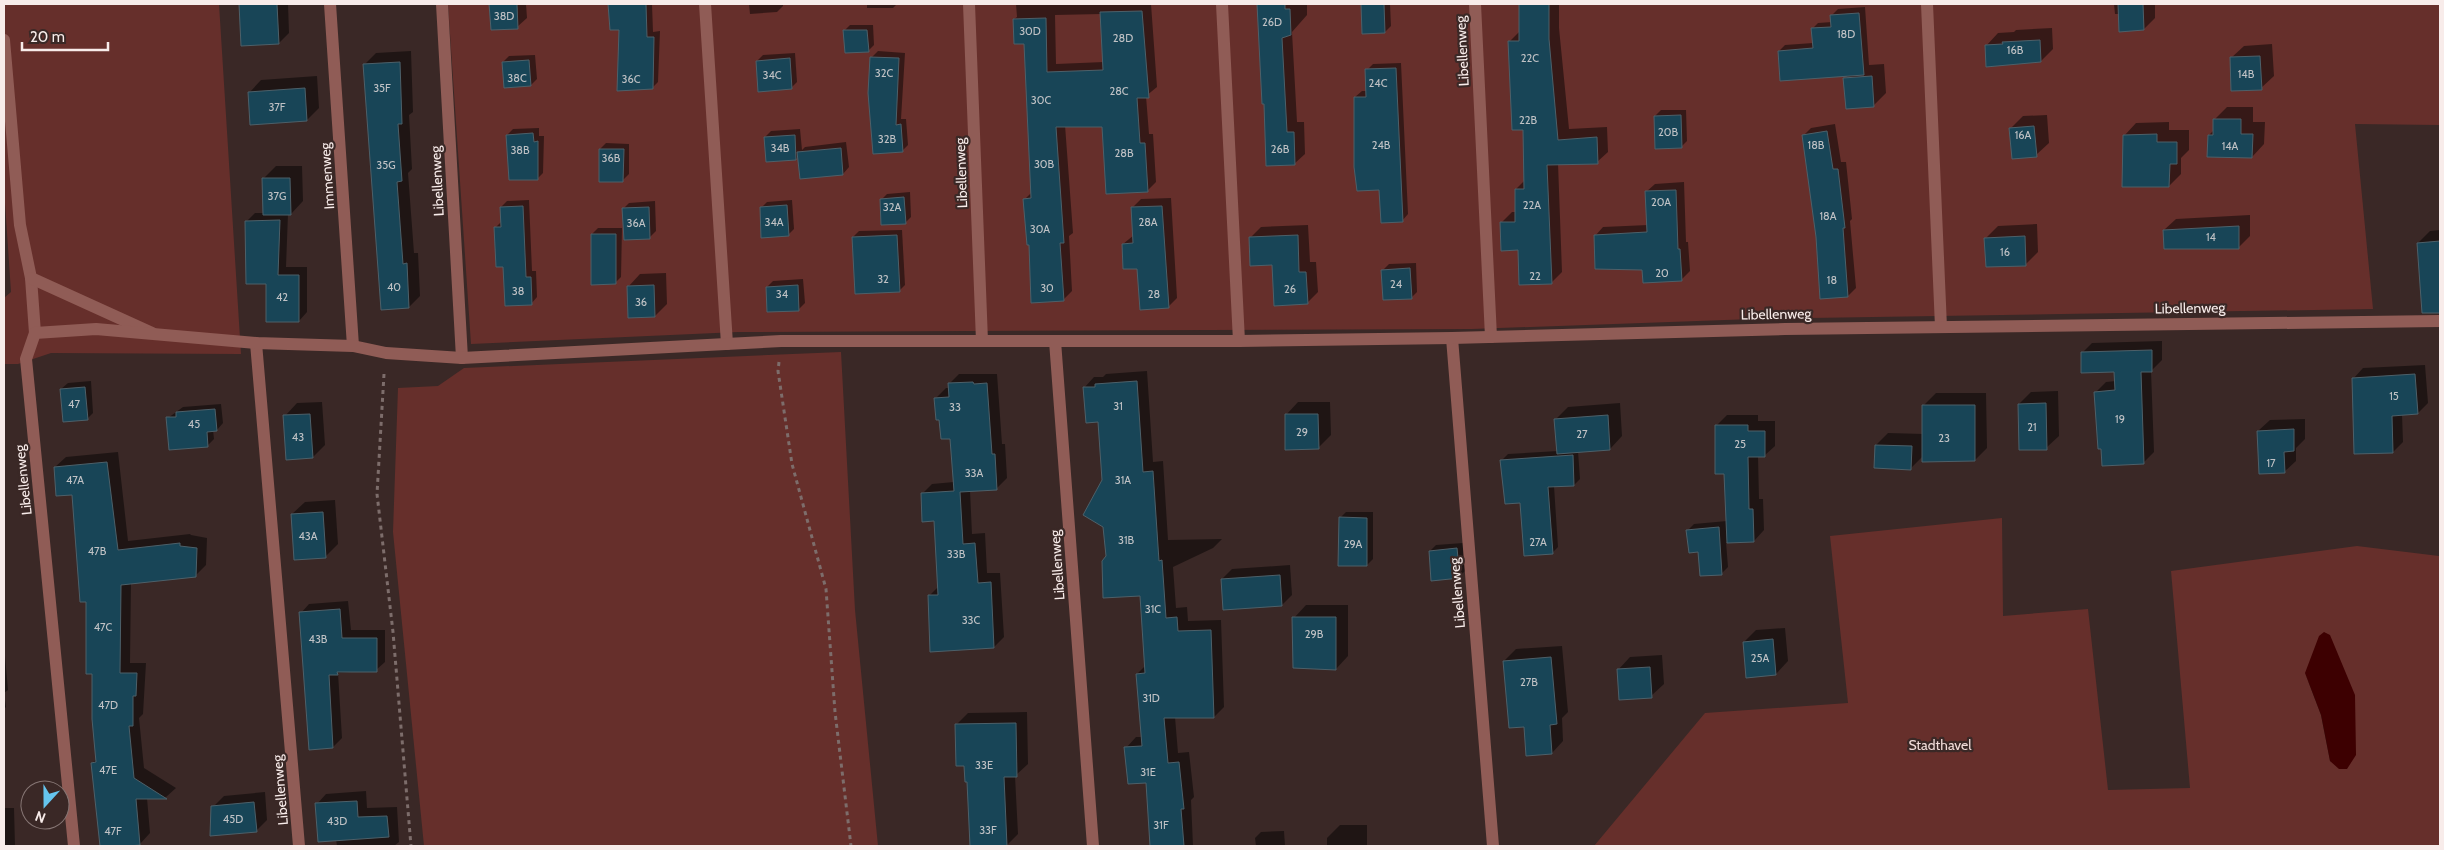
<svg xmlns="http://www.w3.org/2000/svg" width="2444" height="850" font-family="Cabin,sans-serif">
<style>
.green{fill:#662f2b;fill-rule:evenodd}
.water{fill:#3d0001}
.shadow{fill:#0007;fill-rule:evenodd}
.building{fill:#184557;stroke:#4d6069}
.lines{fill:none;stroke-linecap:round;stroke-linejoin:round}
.path{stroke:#7d6d6b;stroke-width:3;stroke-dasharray:4 4;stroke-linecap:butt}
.service{stroke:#905c56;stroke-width:12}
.minor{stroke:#905c56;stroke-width:12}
.labels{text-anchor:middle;stroke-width:4.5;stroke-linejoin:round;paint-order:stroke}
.number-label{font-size:11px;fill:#c0c2c5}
.street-label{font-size:14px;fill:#f8ecea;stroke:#3a2826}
.park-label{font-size:14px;fill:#f1dbd8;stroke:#3a2826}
</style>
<rect width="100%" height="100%" fill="#3a2826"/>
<!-- green -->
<g class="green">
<polygon points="4,4 219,4 241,354 51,353 18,364 4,364 4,298 11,292 4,188"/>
<polygon points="448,4 2440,4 2440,125 2355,124 2373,309 1753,319 1472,329 738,332 471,344"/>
<polygon points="841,352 855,610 878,846 424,846 393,532 398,388 438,386 464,368"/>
<path d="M2002,518L2003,616L2088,609L2108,790L2190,788L2171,571L2357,546L2439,556L2440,846H1594L1705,713L1848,703L1830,536ZM2305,673L2347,769L2330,761L2321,715Z"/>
</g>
<!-- water -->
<polygon class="water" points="2324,632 2330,635 2355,695 2356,755 2347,769 2339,769 2330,761 2321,715 2305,673 2319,636"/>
<!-- shadow -->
<g class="shadow">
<polygon points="240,4 288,4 289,33 279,43 242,45"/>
<polygon points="490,4 526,4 527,18 517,27 492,28"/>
<polygon points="609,4 652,4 653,32 660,31 658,82 652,88 619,89 620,28 611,29"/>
<polygon points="749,4 783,4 783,6 777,12 750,14"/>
<polygon points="867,4 897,4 893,8 867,8"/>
<path d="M1016,4H1151L1157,87L1146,96L1149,134H1153L1156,182L1147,191L1103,125H1065L1073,233L1069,236L1072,291L1063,300L1030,244L1025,199L1032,192L1025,43L1014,19L1017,17ZM1102,14L1104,62L1056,64L1055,15Z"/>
<polygon points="1258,4 1307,4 1307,15 1292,32 1297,122 1304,122 1305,154 1294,164 1266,102 1263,102"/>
<polygon points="1363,4 1390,4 1391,26 1385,32 1363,33"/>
<polygon points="1520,4 1559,4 1559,28 1569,129 1607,127 1608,152 1597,162 1558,163 1562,272 1551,283 1519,249 1501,223 1512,212 1516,212 1516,189 1525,180 1524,129 1509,42 1520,31"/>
<polygon points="2114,4 2155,4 2155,18 2144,29 2120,14 2115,14"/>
<polygon points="1865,7 1869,65 1884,64 1886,93 1873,106 1845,78 1848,75 1779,51 1785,45 1813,43 1812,29 1818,23 1832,22 1832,15 1838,9"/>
<polygon points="850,25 873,25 874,45 868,51 844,31"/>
<polygon points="2052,28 2053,49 2041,61 1986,46 1998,33 2014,32 2016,30"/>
<polygon points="2272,44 2274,76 2261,88 2231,58 2244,46"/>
<polygon points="411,51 413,112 409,115 412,169 408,173 414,253 418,253 420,296 409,307 365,64 376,53"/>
<polygon points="878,51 905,53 901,119 906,119 908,145 902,151 872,57"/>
<polygon points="795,53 797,82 791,88 757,61 763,55"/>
<polygon points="535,55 537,79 531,85 503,62 509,56"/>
<polygon points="1401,63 1408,214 1402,221 1381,189 1355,97 1362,91 1367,91 1367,70 1373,64"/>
<polygon points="317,76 319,108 307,120 249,93 261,80"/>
<polygon points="2227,107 2253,107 2253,122 2265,122 2264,144 2252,157 2209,135 2214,130 2214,120"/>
<polygon points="1661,110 1686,110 1687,141 1681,147 1655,116"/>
<polygon points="2047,115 2049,143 2036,155 2011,128 2023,116"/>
<polygon points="2169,122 2169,130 2189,130 2189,150 2181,158 2181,174 2169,186 2124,136 2136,123"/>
<polygon points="1835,124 1841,162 1846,162 1852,219 1850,221 1856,288 1848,296 1817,237 1803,136 1811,128"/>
<polygon points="539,128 539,136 544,136 543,173 537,179 507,135 513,129"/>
<polygon points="800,129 802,150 805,147 846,142 849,167 843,174 799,156 796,159 765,137 771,131"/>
<polygon points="606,143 629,144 629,174 623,180 600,149"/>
<polygon points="276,166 302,166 303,201 291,214 288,214 286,267 307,267 307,312 299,321 267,283 247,221 255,213 264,213 263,179"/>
<polygon points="1684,182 1686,242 1688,242 1690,271 1681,280 1644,269 1595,236 1603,227 1648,225 1646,192 1655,184"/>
<polygon points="910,192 911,217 905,223 881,200 887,194"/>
<polygon points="1171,198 1177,298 1168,307 1123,244 1134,235 1132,208 1141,199"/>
<polygon points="529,200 532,271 536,271 537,297 531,304 504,265 495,228 501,222 501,207 507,201"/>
<polygon points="792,200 794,229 788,235 761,208 767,202"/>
<polygon points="655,201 656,231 650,237 623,209 629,203"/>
<polygon points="2250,215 2250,236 2238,248 2164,230 2176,219"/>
<polygon points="2037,224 2038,252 2026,264 1986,238 1998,226"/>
<polygon points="1308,225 1310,262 1316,262 1318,292 1307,303 1250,238 1261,227"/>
<polygon points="598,228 622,228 621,277 615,283 592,234"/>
<polygon points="902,230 905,285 899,291 853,237 859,231"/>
<polygon points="2440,230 2440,265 2420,267 2418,243 2430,231"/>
<polygon points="1416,263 1417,292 1411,298 1383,270 1389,264"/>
<polygon points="666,273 667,304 655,316 628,287 640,274"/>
<polygon points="803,279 805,303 799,309 767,287 773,281"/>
<polygon points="2162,341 2162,360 2151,371 2154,452 2143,463 2096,392 2106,382 2116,381 2115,371 2082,353 2092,343"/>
<polygon points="2425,365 2428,403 2418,413 2402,414 2403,442 2393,452 2353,379 2363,368"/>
<polygon points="1147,371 1153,462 1163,461 1168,540 1222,539 1213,548 1173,567 1176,608 1187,607 1188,621 1221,620 1224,707 1214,717 1175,717 1178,753 1189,752 1194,797 1191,800 1193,846 1153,846 1147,781 1126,748 1136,737 1143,737 1137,674 1146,665 1141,595 1107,557 1099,421 1084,388 1094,377 1103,377 1106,374"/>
<polygon points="959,374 997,374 1002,444 1005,444 1007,478 997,488 970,490 972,534 985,533 987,573 1000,573 1004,637 994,647 929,596 939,586 935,520 922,494 932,484 954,482 951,437 936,398 946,388 949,388 949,384"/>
<polygon points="91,381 93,413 87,419 61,389 68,383"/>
<polygon points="2058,391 2059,436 2046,448 2019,404 2031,392"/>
<polygon points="1936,393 1986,393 1987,448 1975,460 1924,455 1911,468 1876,445 1888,433 1924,434 1924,405"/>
<polygon points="322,402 325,445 313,457 285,416 297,403"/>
<polygon points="1298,402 1330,402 1331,435 1318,448 1286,415"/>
<polygon points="1620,403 1622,436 1610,449 1578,451 1580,479 1574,485 1554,486 1558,547 1552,553 1521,501 1502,460 1508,454 1558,451 1556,419 1568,407"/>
<polygon points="221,404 223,423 217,430 213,430 214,439 208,445 168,418 183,407"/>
<polygon points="1727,415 1758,415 1758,421 1775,421 1775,446 1764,456 1758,456 1759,499 1763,499 1764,530 1754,541 1726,542 1728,567 1722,573 1699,551 1688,530 1694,524 1727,521 1726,473 1716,426"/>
<polygon points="2305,419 2305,439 2296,448 2296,461 2284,472 2258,431 2270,420"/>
<polygon points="118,452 128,541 190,534 191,535 207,538 206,565 196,575 131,582 130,663 146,663 143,714 139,718 144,768 176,788 166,797 147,798 150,833 140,844 101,846 92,763 97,759 94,673 87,601 74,493 55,467 66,457"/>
<polygon points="335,500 338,544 325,557 292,514 305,502"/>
<polygon points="1346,512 1373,512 1373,559 1367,565 1340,518"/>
<polygon points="1463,543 1465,571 1459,577 1430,551 1436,545"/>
<polygon points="1290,565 1292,595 1282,605 1222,579 1232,569"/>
<polygon points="348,601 351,630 385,630 385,662 376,670 338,673 342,738 333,747 301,613 309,604"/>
<polygon points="1306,605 1348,605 1348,656 1336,669 1294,618"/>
<polygon points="1785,628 1788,661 1776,674 1744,642 1756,630"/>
<polygon points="4,645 8,690 4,693 6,707 4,709"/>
<polygon points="1562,646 1568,712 1562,718 1563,741 1552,753 1525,726 1504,661 1516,649"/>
<polygon points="1662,655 1664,684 1651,696 1618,670 1630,657"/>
<polygon points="1027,712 1028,764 1015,776 1018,834 1007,845 972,846 968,781 957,724 968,713"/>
<polygon points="366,791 367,808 397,807 399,842 394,846 337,846 336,839 317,804 326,794"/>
<polygon points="265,792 267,820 256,831 213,807 224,796"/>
<polygon points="4,798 4,808 14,808 15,846 4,846"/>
<polygon points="1340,825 1367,825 1367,846 1327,846 1327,838"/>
<polygon points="1284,831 1285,846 1256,846 1255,838 1261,832"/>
</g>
<!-- building -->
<g class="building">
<polygon points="239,4 277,4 279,44 241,46"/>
<polygon points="489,4 517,4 518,29 491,30"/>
<polygon points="608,4 646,4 647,37 654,37 653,89 617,91 619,30 610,30"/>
<polygon points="1257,4 1285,4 1285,9 1290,9 1291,35 1282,38 1287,132 1294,132 1295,165 1266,166 1264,104 1262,104"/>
<polygon points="1361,4 1384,4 1385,33 1362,34"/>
<polygon points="1519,4 1549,4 1549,39 1558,140 1597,137 1598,164 1547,165 1552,284 1519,285 1518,250 1501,251 1500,222 1515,222 1515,189 1524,189 1523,130 1512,130 1508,41 1519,41"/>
<polygon points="2118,4 2143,4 2144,30 2119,32"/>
<polygon points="1142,11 1149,98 1137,98 1140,143 1145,143 1148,192 1106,194 1102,127 1056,127 1064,243 1060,243 1064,301 1031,303 1029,245 1027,245 1023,199 1031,198 1024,44 1014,44 1013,19 1046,18 1047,72 1103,70 1100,12"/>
<polygon points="1859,13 1864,75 1780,81 1778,51 1813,48 1811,28 1831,27 1830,15"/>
<polygon points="843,30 867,30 869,52 845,53"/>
<polygon points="2040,40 2041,62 1986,67 1985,45 2003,44 2002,42"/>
<polygon points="2260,56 2262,90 2231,91 2230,57"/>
<polygon points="870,57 899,58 896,125 901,124 903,152 873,154 868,93"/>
<polygon points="790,58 792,89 758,92 756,61"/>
<polygon points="529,60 531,86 504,88 502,62"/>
<polygon points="400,62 402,124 398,124 402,181 397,182 403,264 407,263 409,308 381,310 363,64"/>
<polygon points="1396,68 1403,222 1381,223 1379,190 1357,191 1354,167 1354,97 1366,97 1365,69"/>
<polygon points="1872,76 1874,107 1846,109 1843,78"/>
<polygon points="305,88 307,121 250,125 248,92"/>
<polygon points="1681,115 1682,148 1655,149 1654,116"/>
<polygon points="2213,119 2241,119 2241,134 2253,134 2252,158 2207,157 2208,135 2213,135"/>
<polygon points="2034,126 2037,157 2012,159 2009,128"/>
<polygon points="1827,131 1833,169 1838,169 1845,228 1843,228 1848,297 1820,299 1816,237 1802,135"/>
<polygon points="533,133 534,142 538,141 538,180 509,180 506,135"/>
<polygon points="2157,134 2157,142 2177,142 2177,164 2170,164 2169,187 2122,187 2123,135"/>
<polygon points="795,135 796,160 766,162 764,137"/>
<polygon points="841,148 843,175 800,179 797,152"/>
<polygon points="599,149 624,149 623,182 599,182"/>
<polygon points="262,178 290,178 291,215 263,215"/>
<polygon points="1676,190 1678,249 1680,249 1682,281 1643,283 1642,270 1595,269 1594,235 1647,232 1645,191"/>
<polygon points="904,197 906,224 881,225 880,199"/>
<polygon points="787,205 789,236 761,238 760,207"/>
<polygon points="523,206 526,277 531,277 532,305 505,306 503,267 496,267 494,227 501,227 500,207"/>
<polygon points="1162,206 1169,308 1140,310 1137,269 1123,269 1122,244 1133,243 1131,207"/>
<polygon points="649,207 650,239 624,240 622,208"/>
<polygon points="280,220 278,275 299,275 299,322 266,322 266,284 246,284 245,221"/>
<polygon points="2239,226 2239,249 2164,249 2163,230"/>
<polygon points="591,234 616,234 616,284 591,285"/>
<polygon points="897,235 900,292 855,294 852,237"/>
<polygon points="1298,235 1299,272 1306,272 1308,304 1274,306 1272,265 1250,266 1249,237"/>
<polygon points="2025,236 2026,266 1986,267 1984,238"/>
<polygon points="2440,241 2440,313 2422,313 2417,243"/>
<polygon points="1410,268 1412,299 1383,300 1381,270"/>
<polygon points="654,285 655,317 628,318 627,286"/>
<polygon points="798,285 799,311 767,312 766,287"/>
<polygon points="2152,350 2152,372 2141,372 2144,464 2102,466 2101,449 2098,449 2094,392 2115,390 2114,372 2081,373 2081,352"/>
<polygon points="2415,374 2418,414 2392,416 2393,453 2354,454 2352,378"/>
<polygon points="1137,381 1143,472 1153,471 1159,561 1162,560 1166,618 1177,617 1178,631 1211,630 1214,718 1164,718 1168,763 1179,762 1184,809 1181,809 1184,846 1150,846 1146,783 1128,784 1124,747 1142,746 1136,674 1145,673 1140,596 1103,598 1102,561 1106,556 1103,527 1083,515 1102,480 1098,422 1086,423 1083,387 1095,387 1095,384"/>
<polygon points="973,382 974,384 987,383 992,454 995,454 997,490 960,492 963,544 975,543 978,583 991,582 994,648 930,652 928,595 938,595 934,521 922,522 921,493 954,491 950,439 941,439 939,420 936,420 934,398 949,397 948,383"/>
<polygon points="85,387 88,420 63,422 60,389"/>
<polygon points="2046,403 2047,450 2019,450 2018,404"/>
<polygon points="1922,405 1975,405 1975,461 1922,462"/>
<polygon points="215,409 217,431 207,432 208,447 169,450 166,417 176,417 176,412"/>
<polygon points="310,414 313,458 286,460 283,415"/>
<polygon points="1285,414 1318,414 1319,449 1285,450"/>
<polygon points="1608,415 1610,450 1557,454 1554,419"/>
<polygon points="1715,425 1748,425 1748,431 1765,431 1765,457 1748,457 1749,509 1753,509 1754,542 1727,543 1724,474 1715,474"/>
<polygon points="2294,429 2294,451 2284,452 2285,473 2259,474 2257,431"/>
<polygon points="1875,445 1912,446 1911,470 1874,468"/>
<polygon points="1573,455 1574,486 1548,487 1553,554 1524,556 1520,503 1505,504 1500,460"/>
<polygon points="107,462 118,550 180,543 180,546 197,548 196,577 121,585 120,673 137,673 136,696 133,696 133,726 129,726 134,778 167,799 136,799 140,845 129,846 100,846 91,763 96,762 92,719 92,674 86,674 86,602 80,602 72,495 56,496 54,467"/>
<polygon points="323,512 326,558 294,560 291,514"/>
<polygon points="1339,517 1367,518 1367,566 1338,566"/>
<polygon points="1719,527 1722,575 1700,576 1698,552 1689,553 1686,530"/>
<polygon points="1457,548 1460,578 1431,581 1429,551"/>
<polygon points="1280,575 1282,606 1223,610 1221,579"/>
<polygon points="340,609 342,638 377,638 377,672 337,672 338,675 329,675 333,748 309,750 299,612"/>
<polygon points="1292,617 1336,617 1336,670 1293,668"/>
<polygon points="1773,639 1776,675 1746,678 1743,642"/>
<polygon points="1551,657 1557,724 1550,725 1552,754 1526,756 1524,727 1509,728 1503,661"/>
<polygon points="1650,667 1652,698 1619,700 1617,669"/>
<polygon points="1016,723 1017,777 1004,777 1007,846 970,846 967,782 965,782 964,766 956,766 955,724"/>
<polygon points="357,801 358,817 387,816 389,837 318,842 315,803"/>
<polygon points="254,802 257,832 210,836 211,806"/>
</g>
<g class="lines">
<!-- path -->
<g class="path">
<polyline points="779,362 778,371 792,464 826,589 835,712 851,846"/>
<polyline points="384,374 377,494 393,632 411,846"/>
</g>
<!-- service -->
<g class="service">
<polyline points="4,40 20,225 31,278 35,333"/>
<polyline points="31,278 152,333"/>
</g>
<!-- minor -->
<g class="minor">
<polyline points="330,4 353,346"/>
<polyline points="442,4 462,358"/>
<polyline points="705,4 727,344"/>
<polyline points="969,4 982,341"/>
<polyline points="1222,4 1239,341"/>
<polyline points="1475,4 1491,337"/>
<polyline points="1927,4 1941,327"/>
<polyline points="1452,338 1493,846"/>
<polyline points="1055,341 1093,846"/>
<polyline points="256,343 299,846"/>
<polyline points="74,846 26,359 35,333 96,329 256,343 353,346 386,353 462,358 781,341 1239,341 1452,338 1785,329 2440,321"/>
</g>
</g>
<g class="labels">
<!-- number labels -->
<g class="number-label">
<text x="504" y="20">38D</text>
<text x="1272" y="26">26D</text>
<text x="1030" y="35">30D</text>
<text x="1846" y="38">18D</text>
<text x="1123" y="42">28D</text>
<text x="2015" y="54">16B</text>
<text x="1530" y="62">22C</text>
<text x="884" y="77">32C</text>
<text x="2246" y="78">14B</text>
<text x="772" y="79">34C</text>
<text x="517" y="82">38C</text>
<text x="631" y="83">36C</text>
<text x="1378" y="87">24C</text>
<text x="382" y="92">35F</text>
<text x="1119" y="95">28C</text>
<text x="1041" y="104">30C</text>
<text x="277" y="111">37F</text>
<text x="1528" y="124">22B</text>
<text x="1668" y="136">20B</text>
<text x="2023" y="139">16A</text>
<text x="887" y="143">32B</text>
<text x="1381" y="149">24B</text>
<text x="1816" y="149">18B</text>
<text x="2230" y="150">14A</text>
<text x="780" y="152">34B</text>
<text x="1280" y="153">26B</text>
<text x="520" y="154">38B</text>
<text x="1124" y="157">28B</text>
<text x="611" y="162">36B</text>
<text x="1044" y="168">30B</text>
<text x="386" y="169">35G</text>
<text x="277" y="200">37G</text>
<text x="1661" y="206">20A</text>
<text x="1532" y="209">22A</text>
<text x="892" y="211">32A</text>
<text x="1828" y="220">18A</text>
<text x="774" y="226">34A</text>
<text x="1148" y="226">28A</text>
<text x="636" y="227">36A</text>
<text x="1040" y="233">30A</text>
<text x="2211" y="241">14</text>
<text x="2005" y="256">16</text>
<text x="1662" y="277">20</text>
<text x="1535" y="280">22</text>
<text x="883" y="283">32</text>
<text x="1832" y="284">18</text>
<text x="1396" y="288">24</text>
<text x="394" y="291">40</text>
<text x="1047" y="292">30</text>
<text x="1290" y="293">26</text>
<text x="518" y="295">38</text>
<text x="782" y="298">34</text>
<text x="1154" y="298">28</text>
<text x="282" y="301">42</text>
<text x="641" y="306">36</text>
<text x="2394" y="400">15</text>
<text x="74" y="408">47</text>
<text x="1118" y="410">31</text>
<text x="955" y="411">33</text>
<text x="2120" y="423">19</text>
<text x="194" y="428">45</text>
<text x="2032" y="431">21</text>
<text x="1302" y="436">29</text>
<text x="1582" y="438">27</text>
<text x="298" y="441">43</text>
<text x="1944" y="442">23</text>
<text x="1740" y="448">25</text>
<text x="2271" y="467">17</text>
<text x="974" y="477">33A</text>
<text x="75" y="484">47A</text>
<text x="1123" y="484">31A</text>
<text x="308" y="540">43A</text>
<text x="1126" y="544">31B</text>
<text x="1538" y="546">27A</text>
<text x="1353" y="548">29A</text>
<text x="97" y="555">47B</text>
<text x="956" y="558">33B</text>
<text x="1153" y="613">31C</text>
<text x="971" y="624">33C</text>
<text x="103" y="631">47C</text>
<text x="1314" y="638">29B</text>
<text x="318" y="643">43B</text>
<text x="1760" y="662">25A</text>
<text x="1529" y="686">27B</text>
<text x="1151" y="702">31D</text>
<text x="108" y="709">47D</text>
<text x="984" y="769">33E</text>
<text x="108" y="774">47E</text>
<text x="1148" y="776">31E</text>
<text x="233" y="823">45D</text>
<text x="337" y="825">43D</text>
<text x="1161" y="829">31F</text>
<text x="988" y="834">33F</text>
<text x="113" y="835">47F</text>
</g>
<!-- street labels -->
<g class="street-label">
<text transform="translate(1462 51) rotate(-93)" y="5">Libellenweg</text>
<text transform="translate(961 173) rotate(-92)" y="5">Libellenweg</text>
<text transform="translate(327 176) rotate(-94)" y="5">Immenweg</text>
<text transform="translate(437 181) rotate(-93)" y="5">Libellenweg</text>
<text transform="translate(2190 308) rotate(-1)" y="5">Libellenweg</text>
<text transform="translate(1776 314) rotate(-1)" y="5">Libellenweg</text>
<text transform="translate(23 480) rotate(-96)" y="5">Libellenweg</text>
<text transform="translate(1057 565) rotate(-94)" y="5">Libellenweg</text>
<text transform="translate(1457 593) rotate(-95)" y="5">Libellenweg</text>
<text transform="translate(280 790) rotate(-95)" y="5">Libellenweg</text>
</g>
<!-- park labels -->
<g class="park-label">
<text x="1940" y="750">Stadthavel</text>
</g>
</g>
<!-- border -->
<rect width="2444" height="850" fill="none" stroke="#f8ecea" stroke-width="10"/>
<!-- north arrow -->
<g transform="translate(45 805) rotate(201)"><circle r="24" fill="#3a2826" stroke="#867674"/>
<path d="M0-4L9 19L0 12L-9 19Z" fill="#65c5ee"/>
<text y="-8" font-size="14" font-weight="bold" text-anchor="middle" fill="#f8ecea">N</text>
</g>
<!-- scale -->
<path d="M22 42v8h86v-8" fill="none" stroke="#f8ecea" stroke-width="2.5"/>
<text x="30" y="42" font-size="15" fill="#f8ecea" stroke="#3a2826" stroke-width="4" paint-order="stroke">20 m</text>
</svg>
